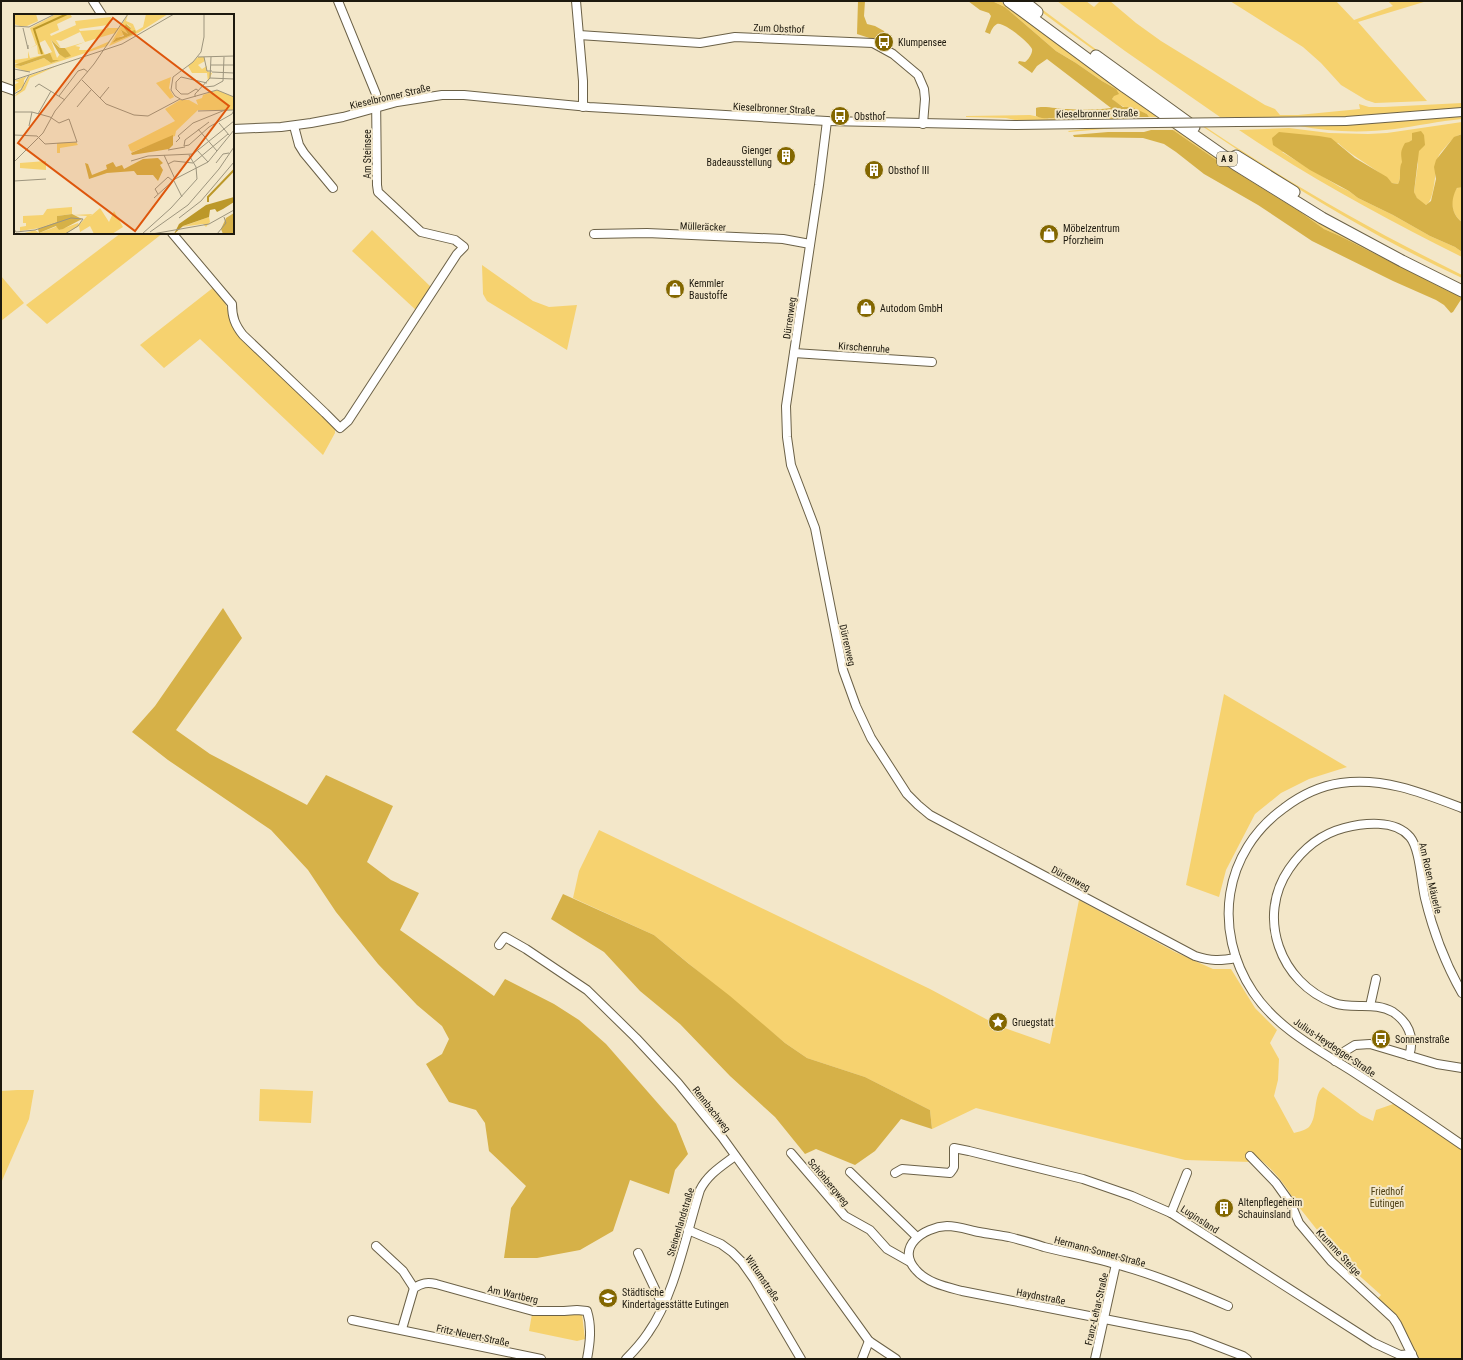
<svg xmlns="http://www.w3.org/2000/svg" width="1463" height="1360" font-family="'Roboto Condensed',sans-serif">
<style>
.green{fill:#f6d26f}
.forest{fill:#d6b148}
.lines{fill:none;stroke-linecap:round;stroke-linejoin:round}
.minor-casing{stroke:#6b6147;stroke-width:10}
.highway-casing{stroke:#6b6147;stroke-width:13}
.minor{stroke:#fff;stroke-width:8}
.highway{stroke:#fff;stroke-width:11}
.minor-bridge-casing{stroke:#6b6147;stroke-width:10;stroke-linecap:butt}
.minor-bridge{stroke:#fff;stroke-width:8}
.labels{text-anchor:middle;stroke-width:4;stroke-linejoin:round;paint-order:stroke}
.shield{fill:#f3e7c9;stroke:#5d5746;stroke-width:1}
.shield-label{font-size:9px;font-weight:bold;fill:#1d190e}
.street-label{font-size:10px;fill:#1d190e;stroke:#f3e7c9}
.poi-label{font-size:10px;fill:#1d190e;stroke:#f3e7c9;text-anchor:start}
.park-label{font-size:10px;fill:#4f4014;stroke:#f3e7c9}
.inset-river{fill:none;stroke:#bc9829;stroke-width:2}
.inset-road{fill:none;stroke:#9d957e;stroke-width:1}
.view{fill:#de560c;fill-opacity:0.15;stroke:#de560c;stroke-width:2}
.inset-edge{fill:none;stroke:#1d190e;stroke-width:2}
</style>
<rect width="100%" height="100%" fill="#f3e7c9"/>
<!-- green -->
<g class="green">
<path d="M992,1H1000L1160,117H1149L1147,114C1135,110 1121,108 1112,99L1116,89L1102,81L1076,63L1056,51L1005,7Z"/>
<path d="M1027,1H1031C1106,57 1181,113 1261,163C1326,204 1393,241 1462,275V278C1357,229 1259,166 1164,100C1118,67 1072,35 1027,1Z"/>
<polygon points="1057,1 1086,1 1094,7 1100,1 1110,1 1136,23 1161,41 1265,105 1275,109 1280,115 1298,115 1360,109 1359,104 1369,107 1384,107 1462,103 1462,109 1369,117 1252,119 1252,117 1220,117 1125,51"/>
<polygon points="1230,1 1336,1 1354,20 1393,6 1388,1 1427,1 1358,22 1427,101 1375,103 1366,100 1341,85 1321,63 1303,47"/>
<polygon points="1128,114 1131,117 1129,119 1058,120 1036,121 1015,120 1006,118 966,117 966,116 1030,115 1049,119 1065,116 1107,116"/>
<path d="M1462,116V119C1439,121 1417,126 1395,129C1364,133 1329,132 1299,126L1371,123Z"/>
<path d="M1462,122V134C1457,135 1453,139 1449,143C1446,147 1439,153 1438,158C1435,168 1435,201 1426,205C1420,203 1415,197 1414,192L1418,164L1412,140C1407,144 1402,155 1403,162C1398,169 1402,177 1398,184L1392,183C1376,168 1354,158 1338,143L1282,152L1340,187L1349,191L1358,198L1393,215L1430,236L1455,247L1462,252V257C1385,219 1310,178 1239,130L1289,128L1329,133L1368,134L1387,133Z"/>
<polygon points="1162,126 1163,127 1115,128 1069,132 1068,131 1104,127"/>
<polygon points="1178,129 1462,294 1462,299 1460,295 1448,291 1340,236 1324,229 1299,211 1215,159 1173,130"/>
<path d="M1460,186L1462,187V222C1451,215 1447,194 1460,186Z"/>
<polygon points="372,230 432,288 417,311 352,251"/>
<polygon points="121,233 163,233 47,324 26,305"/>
<polygon points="482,265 533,301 549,307 577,305 567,350 487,301 483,294"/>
<polygon points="1,276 24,303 1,321"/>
<polygon points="214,287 224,300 232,321 331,422 335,430 335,433 323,455 200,339 164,368 140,345"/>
<polygon points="1224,694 1347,767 1309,779 1281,793 1255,814 1226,870 1219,897 1186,885"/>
<path d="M599,830L930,989L999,1026L1050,1044L1079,900L1175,952L1213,969H1231L1255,1008L1277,1030L1270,1043L1279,1059L1278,1080L1274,1096L1294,1133C1298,1132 1306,1130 1309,1127C1318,1117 1313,1095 1323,1087L1361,1115L1373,1121L1376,1110L1399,1102L1462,1145V1359H1414L1397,1324L1375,1301L1381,1295L1344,1262L1333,1250L1295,1202C1286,1185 1273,1169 1258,1158L1251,1162L1185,1160L976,1108L932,1129L930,1110L865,1077L807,1058L785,1043L654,935L573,898L579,871Z"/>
<polygon points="260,1089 313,1091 311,1123 259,1121"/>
<polygon points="17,1090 34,1090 29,1119 1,1183 1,1091"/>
<polygon points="532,1314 582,1314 585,1339 577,1341 529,1331"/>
</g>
<!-- forest -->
<g class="forest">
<polygon points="858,1 865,1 864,16 867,24 875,26 884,31 887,39 885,43 857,34"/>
<path d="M968,1H992L1005,7L1056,51L1076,63L1102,81L1116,89L1119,94L1114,96L1112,99L1123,107H1131L1147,114L1149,117H1131L1128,114C1108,118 1087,114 1066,116C1055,117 1047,121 1036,116V108C1042,105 1059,109 1067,109C1081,110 1097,110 1111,108L1047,59L1037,66L1032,73L1018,63L1019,61L1025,62C1028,60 1033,53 1032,49C1030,43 1003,21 997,24C993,26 991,31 990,34L985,32L991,16L989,13L980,10Z"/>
<polygon points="1151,130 1173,130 1215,159 1299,211 1324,229 1340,236 1448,291 1460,295 1462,298 1453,312 1451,313 1444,305 1436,300 1393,281 1312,241 1258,205 1204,174 1176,152 1164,144 1143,138 1074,137 1073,135 1108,132 1144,132"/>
<path d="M1421,131L1424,135L1425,145L1419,151L1414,192L1417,198L1426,205L1431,201L1436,179L1434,167L1436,160L1454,137L1462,134V187L1457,188C1450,200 1451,214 1462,222V252L1455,247L1430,236L1393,215L1358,198L1349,191L1310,170L1273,145L1272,138L1279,132L1319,136L1331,138L1355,158L1387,177L1392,183L1398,184C1402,177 1398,169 1402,162C1401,153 1400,152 1405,143L1409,142L1412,140V133Z"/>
<polygon points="223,608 242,638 176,730 210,754 307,805 326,775 393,806 367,862 391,880 419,893 400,930 494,996 505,979 554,1004 579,1020 606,1044 676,1124 688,1154 675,1170 669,1194 630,1180 613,1231 580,1250 537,1258 504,1258 511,1208 526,1186 489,1151 485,1123 476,1110 449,1102 426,1064 442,1054 449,1039 442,1026 417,1005 378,964 336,912 308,870 271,830 168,760 132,732 155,706"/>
<polygon points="563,894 654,935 689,964 730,996 785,1043 807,1058 865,1077 930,1110 932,1129 901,1119 875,1151 855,1165 816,1149 805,1154 775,1117 730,1076 680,1024 640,991 604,952 551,919"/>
</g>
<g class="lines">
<defs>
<g id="minor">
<polyline points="93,1 102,15"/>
<polyline points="576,1 583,81 583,107"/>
<polyline points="579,35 700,43 735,37 873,43 893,54 918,75 924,89 925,99 923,124"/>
<polyline points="1,86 15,91"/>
<path d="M827,121L819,185L786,406L787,437L791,465L815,528L843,670L856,706L871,738L907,794L918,805L930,815L1195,956C1211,961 1220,961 1236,958"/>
<polyline points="1237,122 1346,121 1462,112"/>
<polyline points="294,126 299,145 304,153 333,188"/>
<polyline points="233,129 281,127 311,123 343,117 397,102 442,95 464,95 589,107 827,121 1015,125 1156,123"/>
<path d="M172,233L232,304C232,317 235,325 243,335L325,413L340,428L348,421L457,254L464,247L455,240L421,232L378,192L377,185L376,94L338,1"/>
<polyline points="594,234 647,233 783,239 810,244"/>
<polyline points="794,353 932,362"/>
<path d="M1462,808C1423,793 1384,777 1341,783C1320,786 1301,795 1284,808C1223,852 1212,930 1253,992C1277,1028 1317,1049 1352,1071C1389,1095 1426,1120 1462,1145"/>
<polyline points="499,945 505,937 526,949 587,990 636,1038 678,1083 722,1137 869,1341 896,1359"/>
<polyline points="1370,1006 1376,979"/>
<path d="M1409,1056C1415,1037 1409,1023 1393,1012C1375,1001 1353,1010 1334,1003C1280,983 1256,917 1289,869C1302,850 1321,834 1344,828C1363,823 1395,819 1410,837C1420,849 1421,881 1425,898C1433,931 1445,963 1462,993"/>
<polyline points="1335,1061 1342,1053 1355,1045 1370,1044 1437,1064 1462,1068"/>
<polyline points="791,1153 845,1216 870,1230 887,1249 910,1262"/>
<polyline points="1250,1156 1276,1183 1291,1204 1299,1223 1331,1261 1393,1318 1397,1324 1414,1359"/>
<polyline points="850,1172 917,1237"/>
<polyline points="895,1173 902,1169 950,1173 953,1169 954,1167 954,1148 969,1151 1083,1179 1132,1196 1171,1213 1374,1343 1400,1355 1412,1354"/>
<polyline points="1171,1213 1187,1173"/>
<polyline points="688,1230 721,1244 732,1252 742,1262 754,1279 801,1359"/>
<polyline points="376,1246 403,1271 414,1288"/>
<polyline points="638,1253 663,1306"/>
<path d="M1228,1306C1191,1290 1154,1274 1115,1264C1092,1257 1068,1253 1044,1247C1033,1243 1021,1240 1009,1237C999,1235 989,1234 979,1232C969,1230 958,1226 947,1226C924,1227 895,1247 916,1270C927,1283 947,1287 962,1291L1191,1336L1243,1356L1247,1359"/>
<polyline points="352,1320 541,1359"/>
<path d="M402,1329L414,1288C422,1283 427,1282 436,1284L533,1311H564L577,1310L587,1311C592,1327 590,1343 587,1359"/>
<path d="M626,1359C634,1351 642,1342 648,1333C675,1295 686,1234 700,1190C708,1174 722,1166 735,1156"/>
<polyline points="862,1359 869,1341"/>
<polyline points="1095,1359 1116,1264"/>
</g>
<g id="highway">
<polyline points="1009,1 1125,87 1235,164 1322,218 1402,261 1462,291"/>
<polyline points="1023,1 1037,12"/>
<polyline points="1096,56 1194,127"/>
<polyline points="1236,156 1294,192"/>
</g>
</defs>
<!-- minor casing -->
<use href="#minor" class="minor-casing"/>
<!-- highway casing -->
<use href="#highway" class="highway-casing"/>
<!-- minor -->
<use href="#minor" class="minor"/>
<!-- highway -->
<use href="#highway" class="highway"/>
<defs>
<polyline id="minor-bridge" points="1156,123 1237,122"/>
</defs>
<!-- minor-bridge casing -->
<use href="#minor-bridge" class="minor-bridge-casing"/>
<!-- minor-bridge -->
<use href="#minor-bridge" class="minor-bridge"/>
</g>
<!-- icons -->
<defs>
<symbol id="bus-disc" viewBox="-11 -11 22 22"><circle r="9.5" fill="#836700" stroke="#f3e7c9"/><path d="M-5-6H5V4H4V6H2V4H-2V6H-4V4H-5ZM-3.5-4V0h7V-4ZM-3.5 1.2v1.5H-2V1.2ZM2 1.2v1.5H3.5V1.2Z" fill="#fff"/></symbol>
<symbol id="building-disc" viewBox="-11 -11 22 22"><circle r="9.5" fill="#836700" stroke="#f3e7c9"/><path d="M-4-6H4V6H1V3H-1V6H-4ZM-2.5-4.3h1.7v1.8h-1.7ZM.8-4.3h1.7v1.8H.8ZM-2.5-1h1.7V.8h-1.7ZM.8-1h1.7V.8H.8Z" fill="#fff"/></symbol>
<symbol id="shop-disc" viewBox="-11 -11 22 22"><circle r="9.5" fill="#836700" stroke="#f3e7c9"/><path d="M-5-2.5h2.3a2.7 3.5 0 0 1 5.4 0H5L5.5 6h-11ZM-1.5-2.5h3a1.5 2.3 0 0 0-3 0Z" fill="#fff"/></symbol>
<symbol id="sight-disc" viewBox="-11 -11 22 22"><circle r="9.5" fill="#836700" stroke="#f3e7c9"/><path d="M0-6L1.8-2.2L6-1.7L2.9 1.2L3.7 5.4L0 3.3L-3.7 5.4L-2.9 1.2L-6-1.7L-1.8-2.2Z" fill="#fff"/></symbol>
<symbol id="school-disc" viewBox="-11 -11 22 22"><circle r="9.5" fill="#836700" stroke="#f3e7c9"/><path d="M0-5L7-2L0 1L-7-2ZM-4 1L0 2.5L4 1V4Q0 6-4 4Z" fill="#fff"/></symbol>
</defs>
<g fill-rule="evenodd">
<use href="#bus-disc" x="873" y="31" width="22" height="22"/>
<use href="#bus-disc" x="829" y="105" width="22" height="22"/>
<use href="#building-disc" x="775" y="145" width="22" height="22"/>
<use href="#building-disc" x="863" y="159" width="22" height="22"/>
<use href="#shop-disc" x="1038" y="223" width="22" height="22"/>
<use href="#shop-disc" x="664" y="278" width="22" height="22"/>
<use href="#shop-disc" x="855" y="297" width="22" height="22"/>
<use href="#sight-disc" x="987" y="1011" width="22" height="22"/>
<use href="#bus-disc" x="1370" y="1028" width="22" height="22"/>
<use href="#building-disc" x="1213" y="1197" width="22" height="22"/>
<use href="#school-disc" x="597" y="1287" width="22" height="22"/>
</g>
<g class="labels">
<!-- shield labels -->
<rect class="shield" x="1217" y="152" width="20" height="14" rx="3"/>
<g class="shield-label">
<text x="1227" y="162">A 8</text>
</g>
<!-- street labels -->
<g class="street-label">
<text transform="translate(779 28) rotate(2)" y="4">Zum Obsthof</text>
<text transform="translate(390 96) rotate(-13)" y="4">Kieselbronner Straße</text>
<text transform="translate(774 108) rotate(3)" y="4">Kieselbronner Straße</text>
<text transform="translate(1097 113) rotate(-1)" y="4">Kieselbronner Straße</text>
<text transform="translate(367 154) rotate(-90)" y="4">Am Steinsee</text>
<text transform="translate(703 226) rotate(2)" y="4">Mülleräcker</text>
<text transform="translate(789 318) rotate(-82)" y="4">Dürrenweg</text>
<text transform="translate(864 347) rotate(4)" y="4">Kirschenruhe</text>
<text transform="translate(848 645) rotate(77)" y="4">Dürrenweg</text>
<text transform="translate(1071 878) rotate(28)" y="4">Dürrenweg</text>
<text transform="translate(1431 878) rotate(77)" y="4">Am Roten Mäuerle</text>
<text transform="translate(1335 1047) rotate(34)" y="4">Julius-Heydegger-Straße</text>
<text transform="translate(712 1109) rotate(52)" y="4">Rennbachweg</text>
<text transform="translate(829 1182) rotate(50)" y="4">Schönbergweg</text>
<text transform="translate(1200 1219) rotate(33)" y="4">Luginsland</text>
<text transform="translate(680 1222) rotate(-73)" y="4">Steinenlandstraße</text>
<text transform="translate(1100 1251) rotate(15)" y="4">Hermann-Sonnet-Straße</text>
<text transform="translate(1339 1252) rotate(47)" y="4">Krumme Steige</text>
<text transform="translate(763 1278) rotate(56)" y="4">Wittumstraße</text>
<text transform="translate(513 1294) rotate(13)" y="4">Am Wartberg</text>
<text transform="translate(1041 1296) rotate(11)" y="4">Haydnstraße</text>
<text transform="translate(1096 1309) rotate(-77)" y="4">Franz-Lehar-Straße</text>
<text transform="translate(473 1335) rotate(12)" y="4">Fritz-Neuert-Straße</text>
</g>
<!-- poi labels -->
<g class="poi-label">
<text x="898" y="46">Klumpensee</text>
<text x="854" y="120">Obsthof</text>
<text x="772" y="154" text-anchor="end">Gienger<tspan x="772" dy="12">Badeausstellung</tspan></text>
<text x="888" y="174">Obsthof III</text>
<text x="1063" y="232">Möbelzentrum<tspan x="1063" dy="12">Pforzheim</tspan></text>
<text x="689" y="287">Kemmler<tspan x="689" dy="12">Baustoffe</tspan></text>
<text x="880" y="312">Autodom GmbH</text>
<text x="1012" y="1026">Gruegstatt</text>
<text x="1395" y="1043">Sonnenstraße</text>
<text x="1238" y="1206">Altenpflegeheim<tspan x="1238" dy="12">Schauinsland</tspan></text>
<text x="622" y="1296">Städtische<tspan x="622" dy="12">Kindertagesstätte Eutingen</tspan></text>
</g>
<!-- park labels -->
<g class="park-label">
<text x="1387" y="1195">Friedhof<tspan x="1387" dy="12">Eutingen</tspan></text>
</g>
</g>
<!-- overview -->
<g transform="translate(14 14)">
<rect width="220" height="220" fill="#f3e7c9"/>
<path d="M1,0H22L24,7L13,12H6L0,10ZM42,0H56L58,3L43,10L45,16L36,20L37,22L62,11L61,7L97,3L98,0L94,14H105L109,9L93,32L13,58L0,53V51L7,52L30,44L37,49L46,46H39L36,40L5,50L0,49V46L14,44V37L16,44L29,41L24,40L23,31L16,34L22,31L16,14ZM94,11L93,15L66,17L65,15ZM66,18L71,28L101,19L96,27L75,36H65L66,33L61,32L71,28L51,34L56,42L51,44L46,40L43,44L37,26L47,34L42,26L47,27ZM31,26L38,38L31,41L25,29ZM114,0L112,7L119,10L122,17L129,13L132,0H154L124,19L95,32ZM113,10L117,13L115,18L122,19L98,29L101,25L110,21L107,17L114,20L110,14ZM89,38L45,51L16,64L11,76L0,83L10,72L0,79V71L5,68L0,67L13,62L10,66V72L15,62L42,52ZM184,43H190L191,47L184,51L188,55L193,52V57L198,59L194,68L193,59H178L174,52ZM157,63L155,74L160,83L156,85L142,69ZM203,76L220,83V96H184L162,117L161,122L118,138L116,136L114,131L161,107L151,95L166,86H175L184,91L182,86L188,84L189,81ZM62,128L64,131L46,134V139H43V129ZM32,147V156L6,154V149ZM58,193V200L43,202V208L26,214L6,217V213L12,212V209H9V202L29,201L33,195ZM86,194L95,208L100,197L109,213L98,220H80L76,212L66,218L65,212L51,220H7L21,216L25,219L44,212L45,216L64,209L65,211L73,202L58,201L79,200L75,202L78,201ZM195,203L196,208L192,213L189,210L167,213Z" fill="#f6d26f" fill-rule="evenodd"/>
<path d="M112,10L117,14L115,18L121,16L122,19L98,29L102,24L110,22L107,16L114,20L110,14ZM37,26L46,34H51L57,42L51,44L45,40ZM36,39L39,46H46L37,49L30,44L7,52L0,51ZM159,121V131L155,135L118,141L117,139ZM144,144L149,149L146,151L149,156L144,167L139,161H123L120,157L93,159L75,165L71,149L74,150L78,161L93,155L92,151L99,148L102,153L108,151L110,155L129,145ZM220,199V220H209L207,215L212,204ZM58,200L68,205L49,215L45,216L42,212L25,219L24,215L43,208V202Z" fill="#d6b148"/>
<path d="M220,183V188L209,195L203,198L201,195L196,196L195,203L169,212L160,220L165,210L192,191Z" fill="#bc9829"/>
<path class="inset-river" d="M28,40L20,15L53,0M194,188V183L220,156"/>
<path class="inset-road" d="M190,0V23L187,38L179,48L159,63L157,76L161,82L168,86L203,76L220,83M0,12L15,13L41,0M9,14L14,35V31M184,43L220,42M190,43L193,57H198M197,51H220M0,55L16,58M198,58L220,59M196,64L220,65M0,66L108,30L160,0M68,66L92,90L120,101L134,102L166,85M21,73L25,70L51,86M191,73L200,72L209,67L210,43M185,77L182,75L174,80H167L162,75V68L167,63L193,69M0,80L7,76L15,61M45,82L64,57L70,55L74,58M181,83V80L196,64L197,43M86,84L95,73M63,93L77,76M184,97L219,96M0,98H18L36,103L45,109L55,105L63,128L31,130L23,122L0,121M24,100L37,77M195,108L171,126L170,132L175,131L195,113L218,100L220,96M205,109L215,121M15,112L18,98M184,115L203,137M162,128L166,124L164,122L179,109L211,96M154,136L171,133M183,136L194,148M150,141L161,165M117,147L134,142L179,140L220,107M0,148L29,119L41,97L80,50L114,0M202,149L209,140L215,139M154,150L160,147L179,149L214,120M0,167L32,165M160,167L168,183M144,180L141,175L154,163L159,167M140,184L161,165L194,148L220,116M165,204L187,187L220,148M0,215L2,218L21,216L57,204L69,205L64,212L51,220M136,218L174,191L205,155L220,133M128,220L157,194L183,165L182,153L175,141M138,220L195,210L220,196M203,220L212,209L210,203"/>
<path class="view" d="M99,4L215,92L121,217L4,129Z"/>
<rect width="220" height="220" class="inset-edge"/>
</g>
<!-- border -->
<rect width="1463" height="1360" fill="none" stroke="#1d190e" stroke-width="4"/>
</svg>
